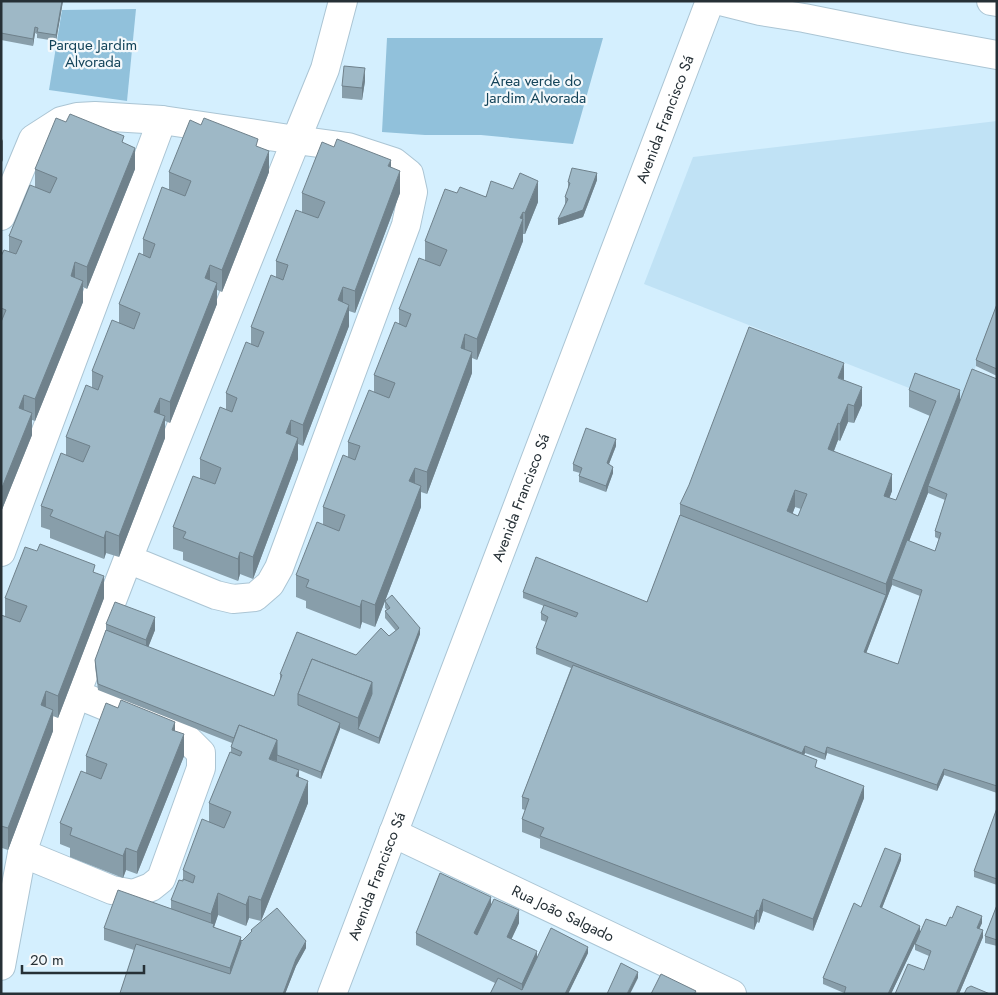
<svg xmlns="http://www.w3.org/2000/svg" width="998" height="995" font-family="Jost,sans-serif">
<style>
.built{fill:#c0e2f5}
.park{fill:#91c1db}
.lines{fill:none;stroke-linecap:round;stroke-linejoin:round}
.minor-casing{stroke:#abc5d4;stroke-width:30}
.major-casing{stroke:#abc5d4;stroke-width:30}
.minor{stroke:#fff;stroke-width:28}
.major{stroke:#fff;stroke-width:28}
.wall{fill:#889eaa;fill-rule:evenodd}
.shaded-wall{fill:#6f818b}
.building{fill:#9eb8c6;stroke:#6f818b;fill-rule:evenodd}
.labels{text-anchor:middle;stroke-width:4.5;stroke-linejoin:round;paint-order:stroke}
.park-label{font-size:15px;fill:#134359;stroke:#f3f8fb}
.street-label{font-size:15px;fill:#263036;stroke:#f3f8fb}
</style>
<rect width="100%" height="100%" fill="#d4effe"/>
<!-- built -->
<polygon class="built" points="997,121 997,310 960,408 644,284 693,157"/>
<!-- park -->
<g class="park">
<polygon points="136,9 127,101 49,90 62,10"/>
<polygon points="387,38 603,38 573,144 481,135 425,135 382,132"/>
</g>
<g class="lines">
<defs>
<g id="minor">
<polyline points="1,216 33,139 61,121 77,117 95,116 162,120 296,140 325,69 343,1"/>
<polyline points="1,552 162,120"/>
<path id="s1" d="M393,833L732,994"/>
<polyline points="22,853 112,890 133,894 151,887 161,879 201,768 201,753 188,740 76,694"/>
<polyline points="1,966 22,853 76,694 128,559 296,140 348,147 394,162 409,174 413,192 406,225 279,568 270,584 255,597 233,599 216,595 128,559"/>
</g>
<g id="major">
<polyline points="720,1 760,11 804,18 909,39 997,55"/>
<polyline points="991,1 997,2"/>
<path id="s2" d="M332,994L710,1"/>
</g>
</defs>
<!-- minor casing -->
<use href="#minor" class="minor-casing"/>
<!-- major casing -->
<use href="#major" class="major-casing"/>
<!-- minor -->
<use href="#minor" class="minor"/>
<!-- major -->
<use href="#major" class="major"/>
</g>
<!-- wall -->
<g class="wall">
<polygon points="1,1 63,1 56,41 37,38 37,34 35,33 33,46 1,40"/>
<polygon points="365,81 362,100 342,98 342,86"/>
<polygon points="66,122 124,143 135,169 87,289 83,287 83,302 35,421 32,420 32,435 1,512 1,256 9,252 9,236 35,187 35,169"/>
<polygon points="258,147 269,172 222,292 217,290 217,304 170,423 165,421 165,438 119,557 106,553 104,559 50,538 50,530 41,527 41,506 66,455 66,437 92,388 92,371 119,323 119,304 143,255 143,239 169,189 169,172"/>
<polygon points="391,168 400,193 355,313 349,311 349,326 303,446 298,444 298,459 253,579 240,574 238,581 183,560 183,552 173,549 173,527 200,478 200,459 226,409 226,393 251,345 251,327 276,278 276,261 302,212 302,193"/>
<polygon points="597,180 583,217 558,225 565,204 565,197 568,189 568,182"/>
<polygon points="457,193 538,202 525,234 523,234 523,241 477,360 472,358 472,373 427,494 421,492 421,507 385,601 420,634 379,744 340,728 321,779 299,770 299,778 308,803 261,921 249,918 246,926 218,915 214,927 242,941 251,932 251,930 306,948 296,966 285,994 120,994 134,950 104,940 104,928 171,909 171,900 183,881 183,870 209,822 209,803 231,752 231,747 232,743 98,690 95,666 95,660 106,630 106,624 155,630 148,647 274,696 280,680 280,674 356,655 389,636 396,631 385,618 385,611 387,610 385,608 385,601 375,627 362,622 360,629 306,608 306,601 296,597 296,575 323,525 323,507 348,457 348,442 374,392 374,375 399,324 399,309 425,260 425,241"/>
<polygon points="997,304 997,376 976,366 976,360"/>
<path d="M997,379V793L944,775L937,791L827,753L825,760L805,753L804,755L817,768L864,798L813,931L763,911L759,923L757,922L754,930L540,848V839L522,832V819L525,810L522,809V797L571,668L536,654V648L546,622L541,620V613L544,606L523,598V592L647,602L680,515V504L844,380L862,405L854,423L848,422L840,441L838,440L834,451L892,491L889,498L896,500L930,416L909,407V390L960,400ZM928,493L945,500L935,531V537L939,539L935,551L909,541ZM795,507L801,509L798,516L792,514ZM892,585L920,596L898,664L866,653Z"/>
<polygon points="616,446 609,464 613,473 606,492 579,482 579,476 580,473 573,471 573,464"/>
<polygon points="95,573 104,598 58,718 53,716 53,731 8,850 2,848 2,864 1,866 1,615 5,616 5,598"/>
<polygon points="175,731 184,756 137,874 126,870 123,878 70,857 70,848 60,844 60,823 86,773 86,756"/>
<polygon points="997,808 997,885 974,877 974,871"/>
<polygon points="901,860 882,908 920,932 946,926 982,923 979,929 983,937 959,994 895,994 924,970 929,956 915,950 915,944 917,939 891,994 844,994 844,993 823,984 823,978 861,907"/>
<polygon points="997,905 997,946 985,943 985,936"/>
<polygon points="491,906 519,923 511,939 537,957 588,953 568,994 490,994 495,983 416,945 416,933"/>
</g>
<!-- shaded-wall -->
<g class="shaded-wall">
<polygon points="62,1 63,1 56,41 56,35"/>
<polygon points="35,27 35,33 33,46 33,39"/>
<polygon points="365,68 365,81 362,100 362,88"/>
<polygon points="3,139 3,160 1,164 1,143"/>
<polygon points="135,148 135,169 87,289 87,267"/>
<polygon points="269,151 269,172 222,292 222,270"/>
<polygon points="391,160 391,181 388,166"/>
<polygon points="400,171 400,193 355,313 355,291"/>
<polygon points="597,173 597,180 583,217 558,225 558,219"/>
<polygon points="538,181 538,202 525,234 525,213"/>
<polygon points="523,212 523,241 477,360 477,339 520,218"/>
<polygon points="75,262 75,284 71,276"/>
<polygon points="210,265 210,287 205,278"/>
<polygon points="83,281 83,302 35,421 35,399"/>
<polygon points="217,283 217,304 170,423 170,402"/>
<polygon points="343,287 343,308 338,300"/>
<polygon points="349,305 349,326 303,446 303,425"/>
<polygon points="465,334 465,356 461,348"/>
<polygon points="472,352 472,373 427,494 427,472"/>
<polygon points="844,363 844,380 838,378"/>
<polygon points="862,387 862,405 854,423 854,406"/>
<polygon points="960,390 960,408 928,486 928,493 894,580 892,579 892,585 864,659 864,652 886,595 886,584"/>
<polygon points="24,395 24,417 19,408"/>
<polygon points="160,398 160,419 154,412"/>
<polygon points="848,404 848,422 840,441 840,424"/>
<polygon points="32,413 32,435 1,512 1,490"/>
<polygon points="165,416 165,438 119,557 119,536"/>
<polygon points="291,420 291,442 286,433"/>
<polygon points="838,423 838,440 828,466 828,449"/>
<polygon points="298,438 298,459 253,579 253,557"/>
<polygon points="616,439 616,446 607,469 607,463"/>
<polygon points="613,467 613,473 606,492 606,486"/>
<polygon points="415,468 415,489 409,481"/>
<polygon points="892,474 892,491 884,513 884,496"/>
<polygon points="421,486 421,507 375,627 375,605"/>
<polygon points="795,490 795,507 787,529 787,511"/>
<polygon points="106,531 106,553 104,559 104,538"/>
<polygon points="240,552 240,574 238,581 238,559"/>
<polygon points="104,576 104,598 58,718 58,696"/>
<polygon points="362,600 362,622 360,629 360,607"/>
<polygon points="155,617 155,630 146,653 146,640"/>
<polygon points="420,628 420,634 379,744 379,738"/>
<polygon points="372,682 372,700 358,729 358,718"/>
<polygon points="46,691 46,713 41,705"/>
<polygon points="53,710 53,731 8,850 8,828"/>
<polygon points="175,722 175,744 172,730"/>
<polygon points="340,723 340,729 321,779 321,772"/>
<polygon points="184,734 184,756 137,874 137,852"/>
<polygon points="277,740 277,761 269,759"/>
<polygon points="805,746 805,753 802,759 802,753"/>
<polygon points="827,747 827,753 825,760 825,754"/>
<polygon points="944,769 944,775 937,791 937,785"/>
<polygon points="299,770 299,791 296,776"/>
<polygon points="308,781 308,803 261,921 261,900"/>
<polygon points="864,786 864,798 813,931 813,919"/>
<polygon points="2,842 2,864 1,866 1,844"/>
<polygon points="126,848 126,870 123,878 123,856"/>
<polygon points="901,854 901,860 880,913 880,907"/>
<polygon points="218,893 218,915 211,936 211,914"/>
<polygon points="249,896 249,918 246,926 246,905"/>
<polygon points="491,897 491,910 474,946 474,933"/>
<polygon points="763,899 763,911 759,923 759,911"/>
<polygon points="519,910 519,923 507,949 507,937"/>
<polygon points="757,910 757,922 754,930 754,918"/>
<polygon points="982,916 982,923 977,934 977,928"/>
<polygon points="920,926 920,933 891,994 888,994"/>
<polygon points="983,930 983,937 959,994 956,994"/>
<polygon points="241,937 241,950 230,980 230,968"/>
<polygon points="306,941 306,948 296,966 285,994 283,994 296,959"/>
<polygon points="588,947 588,953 568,994 565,994"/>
<polygon points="537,951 537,963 522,994 522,984"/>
<polygon points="638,972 638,978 630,994 627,994"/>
</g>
<!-- building -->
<g class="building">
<polygon points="1,1 62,1 56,35 37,32 38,28 35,27 33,39 1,33"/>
<polygon points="344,66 365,68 362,88 342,86"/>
<polygon points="70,114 124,136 122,142 135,148 87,267 75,262 71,276 83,281 35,399 24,395 19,408 32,413 1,490 1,322 6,310 1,308 1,256 4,250 16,254 22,241 9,236 30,185 50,193 57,178 35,169 56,118 66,122"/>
<polygon points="204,118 258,139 256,146 269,151 222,270 210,265 205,278 217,283 170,402 160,398 154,412 165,416 119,536 106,531 104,538 50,516 53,510 41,506 61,453 83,462 90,446 66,437 86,385 98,390 103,376 92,371 112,320 134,329 140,313 119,304 139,253 150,258 155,244 143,239 162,187 185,196 191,181 169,172 190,120 201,125"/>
<polygon points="337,139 391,160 388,166 400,171 355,291 343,287 338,300 349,305 303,425 291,420 286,433 298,438 253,557 240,552 238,559 183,538 186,532 173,527 193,476 215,484 221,468 200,459 220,407 232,412 237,398 226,393 246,342 258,347 264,332 251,327 271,275 283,280 288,265 276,261 296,210 318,218 325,202 302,193 322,142 334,147"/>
<polygon points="572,168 597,173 583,210 558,219 568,199 565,197 570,183 568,182"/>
<polygon points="520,173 538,181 525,213 523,212 520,218 523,219 477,339 465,334 461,348 472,352 427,472 415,468 409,481 421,486 375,605 362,600 360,607 306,587 309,580 296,575 317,522 339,531 345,515 323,507 343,455 355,460 360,446 348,442 369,390 389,398 395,383 374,375 395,322 406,327 411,314 399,309 419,258 440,266 447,250 425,241 445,189 457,193 460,187 486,197 491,181 513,189"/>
<polygon points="997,304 997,369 976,360"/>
<path d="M749,327L844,363L838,378L862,387L854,406L848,404L840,424L838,423L828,449L892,474L884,496L896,500L936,401L909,390L915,373L960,390L886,584L680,504L689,485ZM795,490L807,494L798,516L787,511Z"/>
<polygon points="972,369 997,379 997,786 944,769 937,785 827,747 825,754 805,746 802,753 536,648 548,617 541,613 544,605 576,617 578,613 523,592 536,557 647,602 680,515 886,595 864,652 898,664 922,590 892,579 907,540 935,551 941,533 935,531 947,494 928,486"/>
<polygon points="586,428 616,439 607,463 613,467 606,486 579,476 582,468 573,464"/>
<polygon points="40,544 95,565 93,572 104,576 58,696 46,691 41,705 53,710 8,828 1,826 1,615 20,622 27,606 5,598 25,547 37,551"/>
<polygon points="392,595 420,628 379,738 358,729 372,694 372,682 312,659 298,694 298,705 340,723 321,772 277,755 277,740 239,725 234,738 98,684 95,660 106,630 274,696 282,675 280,674 297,632 356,655 381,628 389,636 399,628 385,611 390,608 385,601"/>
<polygon points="115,602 155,617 146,640 106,624"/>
<polygon points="312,659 372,682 358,718 298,694"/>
<polygon points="573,665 817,760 815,767 864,786 813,919 763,899 759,911 757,910 754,918 540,836 544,828 522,819 529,799 522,797"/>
<polygon points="121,700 175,722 172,730 184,734 137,852 126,848 123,856 70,835 72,828 60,823 81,771 101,779 107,764 86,756 106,703 118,708"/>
<polygon points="239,725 277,740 269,759 299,770 296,776 308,781 261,900 249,896 246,905 218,893 211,914 171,900 179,880 183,881 183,879 193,883 195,876 183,870 202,819 224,828 231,812 209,803 230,752 240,756 242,752 231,747"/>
<polygon points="997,808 997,879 974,871"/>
<polygon points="885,848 901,854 880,907 920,926 888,994 844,994 846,987 823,978 854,903 861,907"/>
<polygon points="440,873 491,897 474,933 477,935 494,899 519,910 507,937 537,951 522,984 416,933"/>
<polygon points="118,890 214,924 213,927 241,937 230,968 104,928"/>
<polygon points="997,905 997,940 985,936"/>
<polygon points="957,906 982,916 977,928 983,930 956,994 895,994 908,964 924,970 931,951 915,944 926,919 946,926 950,917 952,918"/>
<polygon points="277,908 306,941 296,959 283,994 120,993 136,944 230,974 241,943 241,940 242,941 252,931 251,930"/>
<polygon points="551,928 588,947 565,994 490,994 498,978 522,990"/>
<polygon points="621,963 638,972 627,994 607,994"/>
<polygon points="661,974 696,991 694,994 651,994"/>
<polygon points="971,986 990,994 964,994 967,988"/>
</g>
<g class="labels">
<!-- park labels -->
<g class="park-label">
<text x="93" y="50">Parque Jardim<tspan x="93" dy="17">Alvorada</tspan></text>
<text x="536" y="86">Área verde do<tspan x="536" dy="17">Jardim Alvorada</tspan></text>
</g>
<!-- street labels -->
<g class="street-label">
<text dy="5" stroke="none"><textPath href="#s2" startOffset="936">Avenida Francisco Sá</textPath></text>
<text dy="5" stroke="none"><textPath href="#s2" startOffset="531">Avenida Francisco Sá</textPath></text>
<text dy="5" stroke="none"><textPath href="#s2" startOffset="126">Avenida Francisco Sá</textPath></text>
<text dy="5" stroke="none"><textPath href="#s1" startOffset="188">Rua João Salgado</textPath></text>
</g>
</g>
<!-- border -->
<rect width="998" height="995" fill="none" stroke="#263036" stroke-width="5"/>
<!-- scale -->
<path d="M22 965v8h122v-8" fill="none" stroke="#263036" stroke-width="2.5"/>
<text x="30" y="965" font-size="15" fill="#263036" stroke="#f3f8fb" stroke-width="4" paint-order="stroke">20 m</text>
</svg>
